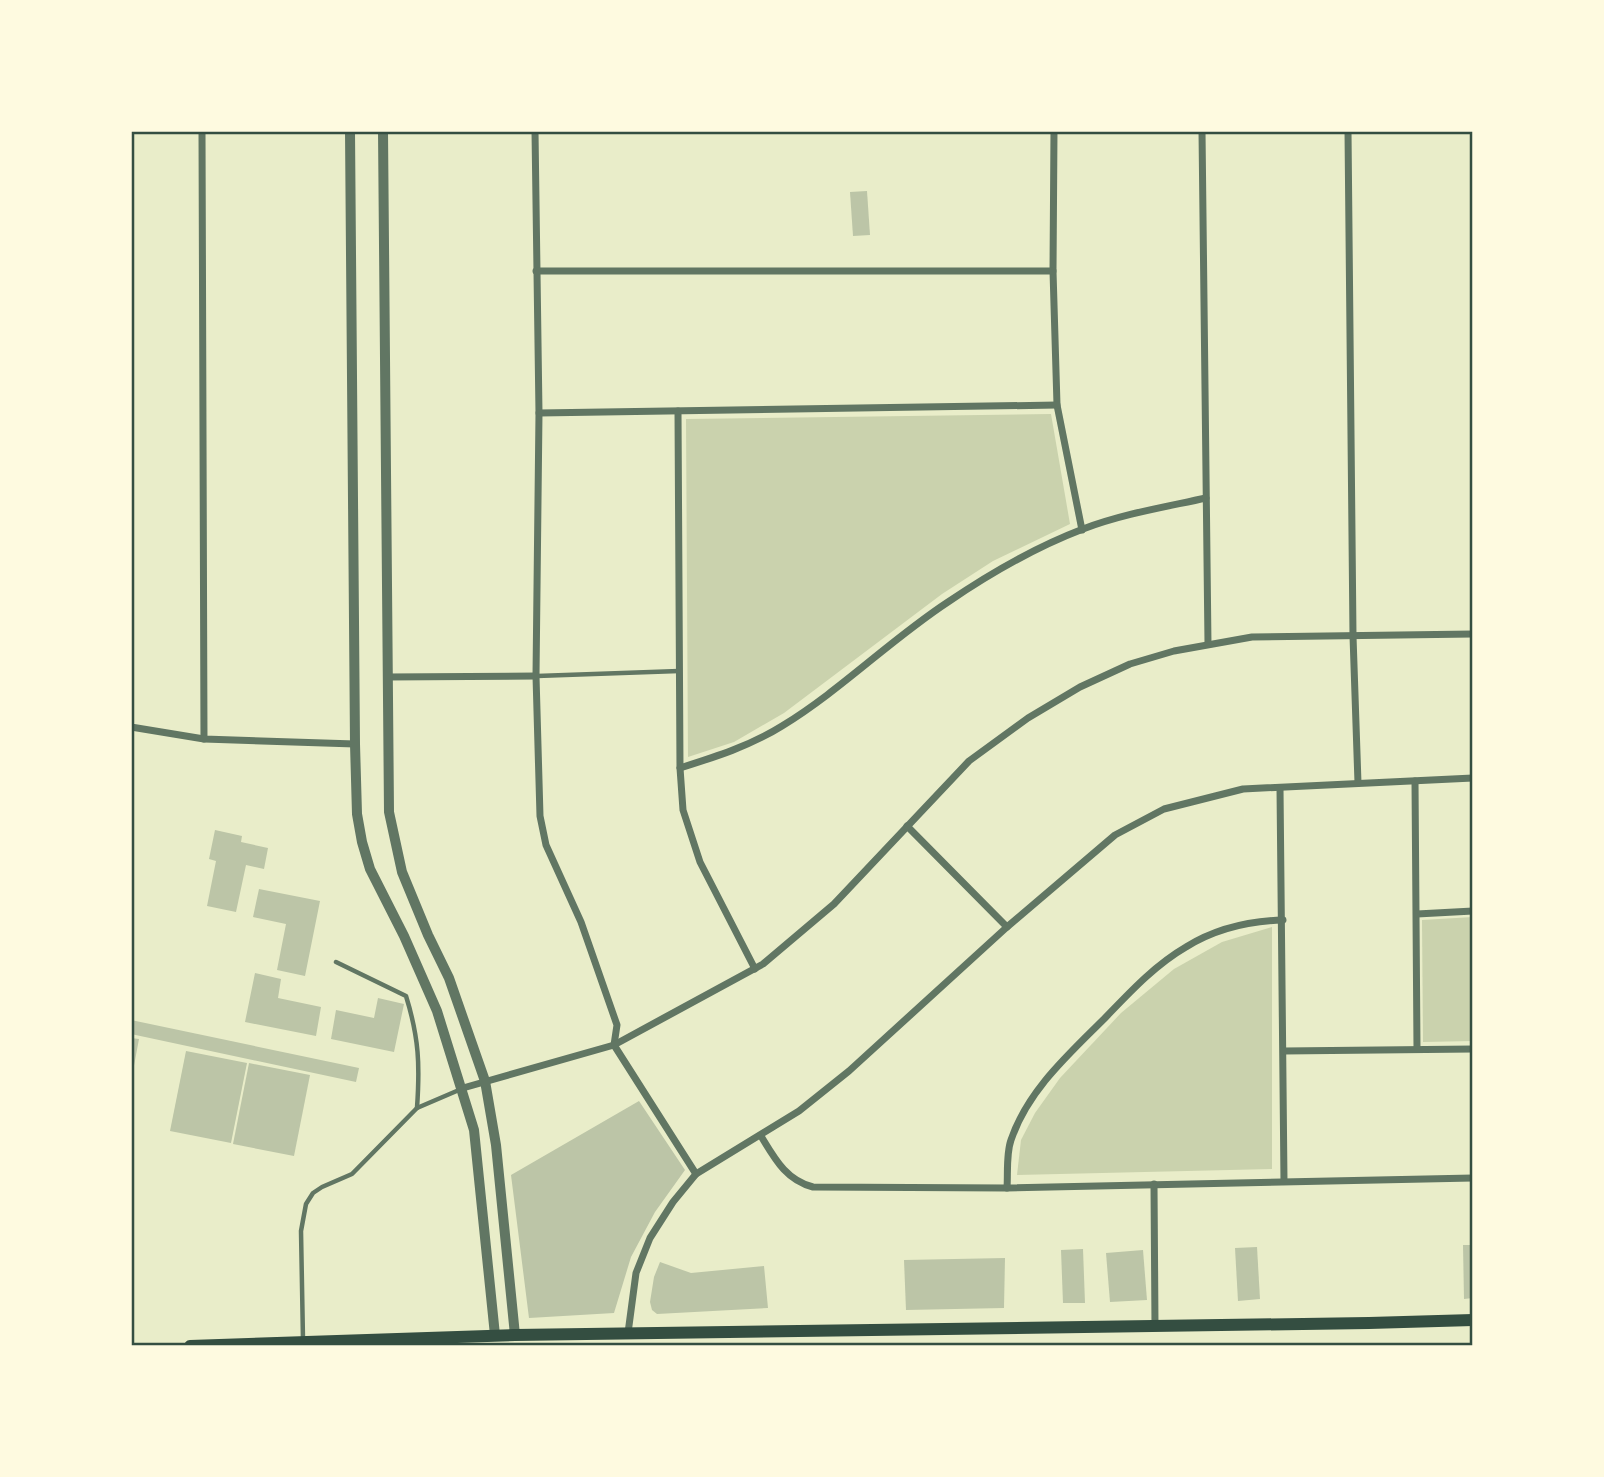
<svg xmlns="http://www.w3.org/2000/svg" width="1604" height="1477" font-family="Helvetica,sans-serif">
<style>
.green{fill:#cad2ad}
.building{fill:#bcc5a7}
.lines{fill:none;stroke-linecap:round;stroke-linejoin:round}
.service{stroke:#617663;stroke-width:4.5}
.minor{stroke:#617663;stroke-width:7}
.tertiary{stroke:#617663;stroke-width:10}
.secondary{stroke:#344e41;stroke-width:12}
.neatline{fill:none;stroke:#344e41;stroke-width:2.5}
</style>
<rect width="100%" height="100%" fill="#e9edc9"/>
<!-- green -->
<g class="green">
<polygon points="1051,414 1070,524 993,561 942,594 784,713 734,742 688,757 686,419"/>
<polygon points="1473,917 1473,1041 1423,1042 1422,920"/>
<polygon points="1272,927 1272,1169 1017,1175 1021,1140 1035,1113 1060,1078 1121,1013 1174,969 1222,942"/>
</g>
<!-- building -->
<g class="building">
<polygon points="867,191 870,235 853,236 850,192"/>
<polygon points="215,830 242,836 241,842 268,848 264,869 246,865 236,912 207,906 216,861 209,859"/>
<polygon points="259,889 320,901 305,976 277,970 286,924 253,917"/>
<polygon points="255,973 281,979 278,998 321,1007 316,1036 245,1022"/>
<polygon points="378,998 404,1004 394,1052 331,1039 336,1010 374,1018"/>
<polygon points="131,1020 359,1068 356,1082 131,1034"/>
<polygon points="131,1038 139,1039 133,1071 131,1071"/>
<polygon points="186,1051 247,1063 231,1143 170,1131"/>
<polygon points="249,1063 310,1075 294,1156 233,1144"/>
<polygon points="639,1101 685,1170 655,1212 631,1257 614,1313 529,1318 511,1175"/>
<polygon points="1463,1245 1473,1245 1473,1298 1464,1299"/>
<polygon points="1257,1247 1260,1299 1238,1301 1235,1248"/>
<polygon points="1083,1249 1085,1303 1063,1303 1061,1250"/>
<polygon points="1143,1250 1147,1300 1110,1302 1106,1253"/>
<polygon points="1005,1258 1004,1308 906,1310 904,1260"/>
<polygon points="660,1262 691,1273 764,1266 768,1308 657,1314 652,1310 650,1302 654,1277"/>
</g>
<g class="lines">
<!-- service -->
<g class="service">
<polyline points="537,676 679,671"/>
<path d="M336,962L406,996C419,1038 420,1065 417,1108"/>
<polyline points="303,1340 301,1231 306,1204 313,1193 322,1187 352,1174 417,1108 459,1090"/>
</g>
<!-- minor -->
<g class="minor">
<polyline points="202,131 204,739"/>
<polyline points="535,131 539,413 536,676 540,816 546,845 581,922 617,1025 614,1045 696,1174"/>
<polyline points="1054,131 1053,271 1057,405 1082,530"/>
<polyline points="1202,131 1208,644"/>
<polyline points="1348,131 1353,636 1358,783"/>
<polyline points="536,271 1053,271"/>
<polyline points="678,411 680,768 683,810 700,862 755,969"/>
<polyline points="539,413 1057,405"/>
<polyline points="387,677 536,676"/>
<polyline points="131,727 204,739 355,744"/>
<path d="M680,768C715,757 750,746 782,726C841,690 890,640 948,602C989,574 1036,547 1083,529C1122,514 1165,507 1206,498"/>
<polyline points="1415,781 1417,1049"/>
<polyline points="1280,788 1284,1181"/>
<polyline points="907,826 1007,927"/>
<polyline points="1417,914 1473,911"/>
<polyline points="1284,1051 1473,1049"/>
<polyline points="463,1088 614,1045 763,964 834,904 969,761 1028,718 1080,687 1130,664 1174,651 1252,637 1473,634"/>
<path d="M761,1136C775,1159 786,1180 813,1187L1007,1188L1473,1178"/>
<polyline points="1154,1184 1155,1326"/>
<path d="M1007,1188C1008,1173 1006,1154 1011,1140C1028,1090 1069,1054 1105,1018C1130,992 1155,965 1186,947C1215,929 1249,921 1283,920"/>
<polyline points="628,1333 636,1273 650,1238 673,1202 696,1174 799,1111 849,1071 1007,927 1115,835 1164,809 1243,789 1473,778"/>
</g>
<!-- tertiary -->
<g class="tertiary">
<polyline points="350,131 355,744 357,814 362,842 370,869 404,936 437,1011 474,1130 495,1335"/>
<polyline points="383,131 389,812 402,872 428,935 449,978 485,1081 496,1145 515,1335"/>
</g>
<!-- secondary -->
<polyline class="secondary" points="190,1346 515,1335 1369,1323 1473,1320"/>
</g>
<!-- border -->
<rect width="1604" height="1477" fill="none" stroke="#fefae0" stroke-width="266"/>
<rect x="133" y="133" width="1338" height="1211" class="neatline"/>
</svg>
